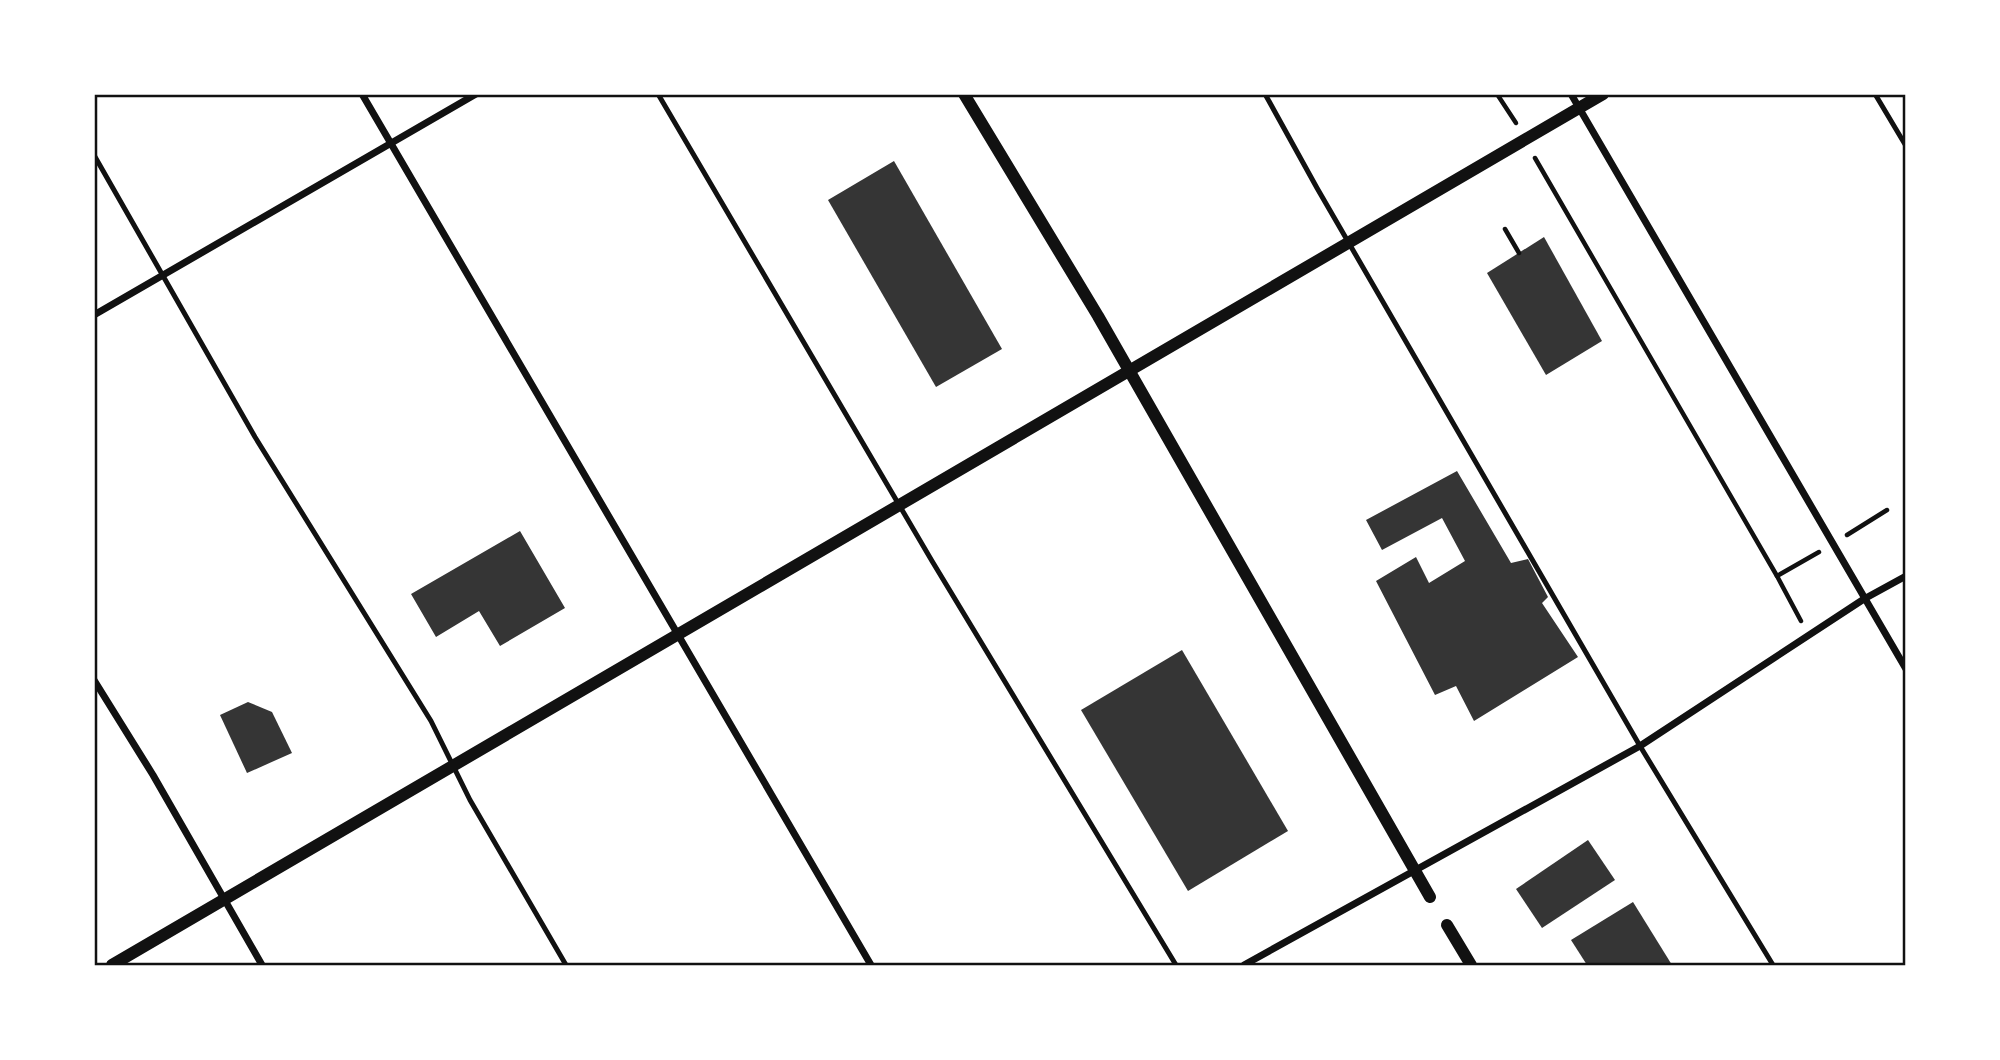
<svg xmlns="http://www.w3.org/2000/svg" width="2000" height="1060" font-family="Lato,sans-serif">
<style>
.building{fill:#353535}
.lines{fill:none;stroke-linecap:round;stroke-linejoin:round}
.path{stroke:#111;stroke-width:4.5}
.service{stroke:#111;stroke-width:5}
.minor{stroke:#111;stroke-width:7}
.tertiary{stroke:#111;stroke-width:12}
.neatline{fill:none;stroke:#111;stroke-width:2.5}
</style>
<rect width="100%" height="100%" fill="#fff"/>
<!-- building -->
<g class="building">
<polygon points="894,161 1002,349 936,387 828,200"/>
<polygon points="1544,237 1602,341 1546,375 1487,273"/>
<polygon points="1457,471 1511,563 1528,559 1548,597 1542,603 1578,657 1474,721 1456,686 1435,695 1376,581 1416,557 1429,583 1465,561 1442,518 1382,550 1366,520"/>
<polygon points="520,531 565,608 500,646 479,611 436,637 411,594"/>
<polygon points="1182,650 1288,831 1188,891 1081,710"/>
<polygon points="248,702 272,712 292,753 247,773 220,715"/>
<polygon points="1588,840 1615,880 1542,928 1516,889"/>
<polygon points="1633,902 1672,965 1587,965 1571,940"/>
</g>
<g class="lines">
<!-- path -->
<g class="path">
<polyline points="1497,94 1516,123"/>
<polyline points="1535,158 1777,576 1801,621"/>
<polyline points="1505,229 1519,253"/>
<polyline points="1847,535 1887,510"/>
<polyline points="1777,576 1819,552"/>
</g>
<!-- service -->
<g class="service">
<polyline points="658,94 932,561 1176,965"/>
<polyline points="1265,94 1317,188 1640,746 1773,965"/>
<polyline points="1875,94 1906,146"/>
<polyline points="94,155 255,437 431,721 470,800 566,965"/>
</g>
<!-- minor -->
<g class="minor">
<polyline points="362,94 871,965"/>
<polyline points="1571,94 1906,669"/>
<polyline points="94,315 476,94"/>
<polyline points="94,680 153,775 262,965"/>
<polyline points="1244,965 1640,746 1864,599 1906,576"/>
</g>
<!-- tertiary -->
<g class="tertiary">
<polyline points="964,94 1098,316 1430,897"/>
<polyline points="1447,925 1471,965"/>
<polyline points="112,965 1603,94"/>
</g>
</g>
<!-- border -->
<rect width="2000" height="1060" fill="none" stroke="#ffffff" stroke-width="192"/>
<rect x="96" y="96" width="1808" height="868" class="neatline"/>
</svg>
